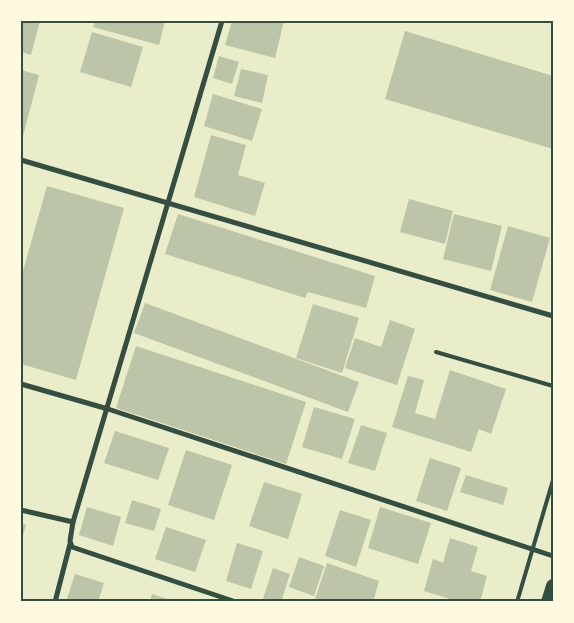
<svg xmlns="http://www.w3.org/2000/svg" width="574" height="623" font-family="'PT Sans Narrow',sans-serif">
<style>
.building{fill:#bcc5a7}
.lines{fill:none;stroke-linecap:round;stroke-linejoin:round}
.service{stroke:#344e41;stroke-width:4}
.minor{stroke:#344e41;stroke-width:5}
.trunk{stroke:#344e41;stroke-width:14}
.neatline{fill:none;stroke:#344e41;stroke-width:2}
</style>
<rect width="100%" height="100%" fill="#e9edc9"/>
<!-- building -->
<g class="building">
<polygon points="21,21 40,21 31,55 21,52"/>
<polygon points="95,21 165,21 159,45 93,27"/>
<polygon points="232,21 284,21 275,58 225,45"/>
<polygon points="405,31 553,76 553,149 385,99"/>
<polygon points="92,32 143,47 131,87 80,72"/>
<polygon points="219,56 239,62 232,84 213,78"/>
<polygon points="241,69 268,75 262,103 234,96"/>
<polygon points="21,70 39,75 22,140 21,140"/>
<polygon points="213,94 262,109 252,141 204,126"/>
<polygon points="211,135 246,145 238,175 265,183 255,216 194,197"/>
<polygon points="47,186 124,208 76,380 21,364 21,278"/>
<polygon points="409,199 453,211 445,244 400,232"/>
<polygon points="178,214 375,276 366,308 308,292 305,298 165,254"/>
<polygon points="454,214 502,226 491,271 443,259"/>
<polygon points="508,226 550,238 532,302 490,290"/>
<polygon points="145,303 359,382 348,412 134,333"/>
<polygon points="313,304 359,318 342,373 296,358"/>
<polygon points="390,320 415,329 397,385 345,368 355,338 381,347"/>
<polygon points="136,346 306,402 286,464 116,408"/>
<polygon points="450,370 506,389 491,434 479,429 471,452 392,427 408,376 424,380 415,413 435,419"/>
<polygon points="314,407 355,419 342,459 302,447"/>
<polygon points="361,425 387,433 375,471 348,463"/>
<polygon points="115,431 169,448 158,480 104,463"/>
<polygon points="186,450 232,465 214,520 168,505"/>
<polygon points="430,458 461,468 447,511 416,501"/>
<polygon points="466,475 508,488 503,505 460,492"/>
<polygon points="264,482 302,494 288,539 249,526"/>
<polygon points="132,500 161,509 154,531 125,523"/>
<polygon points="87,507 121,517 113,546 79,535"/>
<polygon points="380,507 431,523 418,564 368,548"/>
<polygon points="340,510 371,520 356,567 325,556"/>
<polygon points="21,524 26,525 22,539 21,539"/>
<polygon points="166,527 206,540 195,572 155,559"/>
<polygon points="450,538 478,547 471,571 487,576 480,602 460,602 424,591 433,559 443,563"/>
<polygon points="237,543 263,551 251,589 226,581"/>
<polygon points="299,557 324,566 314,596 289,587"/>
<polygon points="327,563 379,581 373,602 314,602"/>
<polygon points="273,568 290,574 281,602 262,602"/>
<polygon points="75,574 104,583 98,602 66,602"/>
<polygon points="152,594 173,601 173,602 150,602"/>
</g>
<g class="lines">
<!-- service -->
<g class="service">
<polyline points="436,352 553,386"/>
<polyline points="517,602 553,480"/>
</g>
<!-- minor -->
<g class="minor">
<polyline points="222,21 73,522 70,541 72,547 236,602"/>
<polyline points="21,160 553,316"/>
<polyline points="21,384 108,409 553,556"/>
<polyline points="21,510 73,522"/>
<polyline points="55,602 70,544"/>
</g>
<!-- trunk -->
<polyline class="trunk" points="548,602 553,586"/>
</g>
<!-- border -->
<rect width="574" height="623" fill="none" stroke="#fefae0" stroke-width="45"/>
<rect x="22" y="22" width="530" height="578" class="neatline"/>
</svg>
